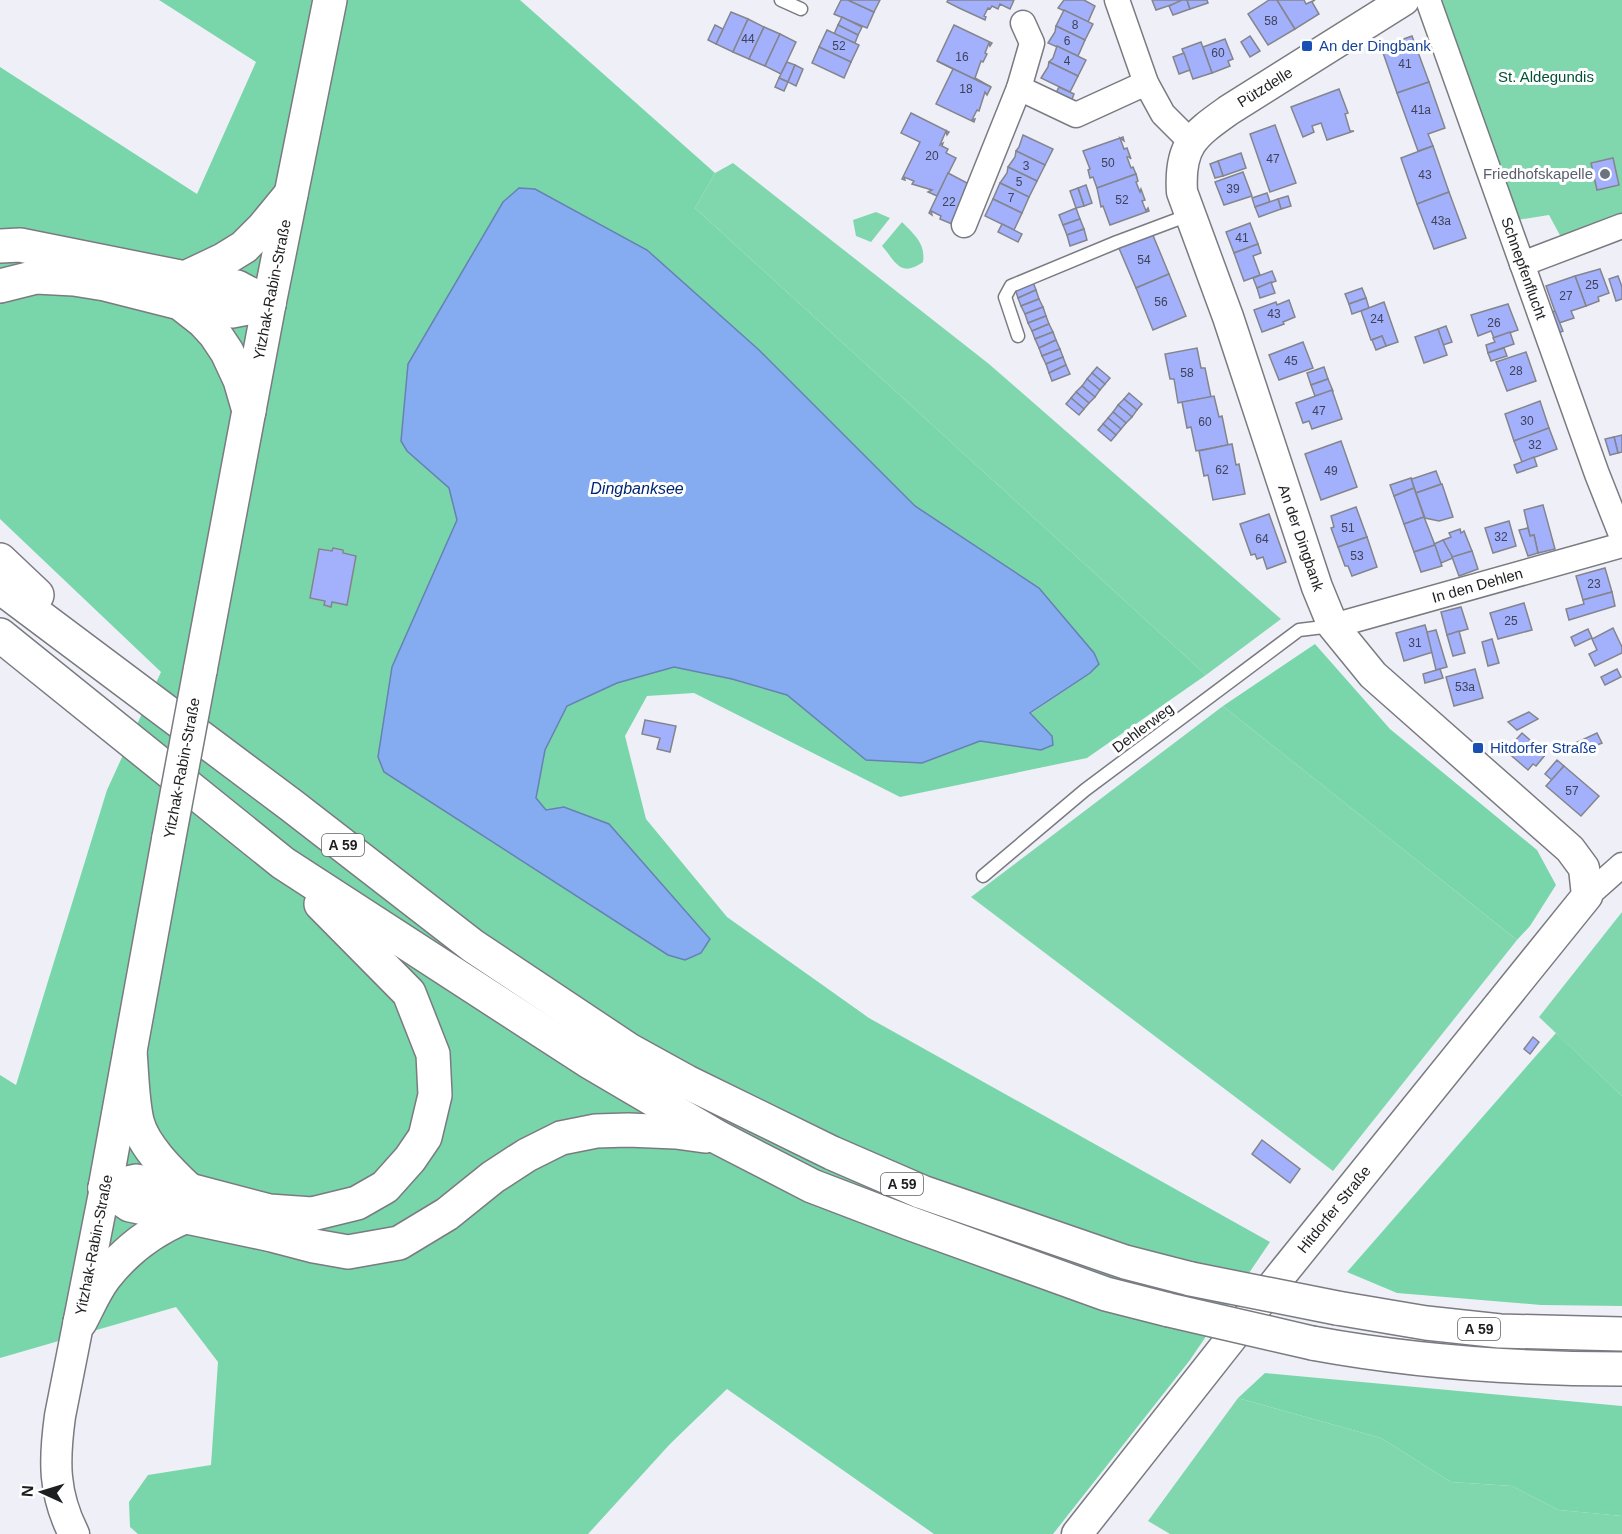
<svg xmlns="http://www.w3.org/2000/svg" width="1622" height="1534" font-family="Helvetica,sans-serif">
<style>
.green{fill:#81d7ad}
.forest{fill:#79d6aa;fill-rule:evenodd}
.water{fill:#85acf1;stroke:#6681b2;stroke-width:1.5}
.building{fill:#a3b0fc;stroke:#84858c;stroke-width:1.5}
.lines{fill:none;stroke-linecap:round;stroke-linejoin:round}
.service-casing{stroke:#7a7b81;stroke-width:15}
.minor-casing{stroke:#7a7b81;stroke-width:27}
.tertiary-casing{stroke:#7a7b81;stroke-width:33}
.secondary-casing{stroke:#7a7b81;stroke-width:36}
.motorway-casing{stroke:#7a7b81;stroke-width:36}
.service{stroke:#fff;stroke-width:12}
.minor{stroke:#fff;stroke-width:24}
.tertiary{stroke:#fff;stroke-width:30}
.secondary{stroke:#fff;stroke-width:33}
.motorway{stroke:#fff;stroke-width:33}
.secondary-bridge-casing{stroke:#7a7b81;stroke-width:36;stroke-linecap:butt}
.motorway-bridge-casing{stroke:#7a7b81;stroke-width:36;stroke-linecap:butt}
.secondary-bridge{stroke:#fff;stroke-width:33}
.motorway-bridge{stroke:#fff;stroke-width:33}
.transit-dot{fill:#1a4fb4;stroke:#fefefe;stroke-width:2}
.worship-dot{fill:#6b7280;stroke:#fefefe;stroke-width:2}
.labels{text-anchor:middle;stroke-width:6;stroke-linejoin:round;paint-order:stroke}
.number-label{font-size:12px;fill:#3e4257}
.shield{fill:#fefefe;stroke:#606163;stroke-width:1.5}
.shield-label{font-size:14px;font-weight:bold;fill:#1d1e20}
.transit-label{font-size:15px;fill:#164399;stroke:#fefefe;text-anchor:start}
.park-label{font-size:15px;fill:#045236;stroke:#fefefe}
.street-label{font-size:15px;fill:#1d1e20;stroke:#fefefe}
.worship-label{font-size:15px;fill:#5b616d;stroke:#fefefe;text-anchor:end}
.water-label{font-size:16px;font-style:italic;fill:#002573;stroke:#fefefe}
</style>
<rect width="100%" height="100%" fill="#eff0f7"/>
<!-- green -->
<g class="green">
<polygon points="1437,0 1622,0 1622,217 1562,239 1549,215 1517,220"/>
<polygon points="733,163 989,364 1281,619 1206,675 695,208 715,173"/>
<polygon points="876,212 890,218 871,242 856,236 853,220"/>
<path d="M902,222C914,234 926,244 923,262C900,278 896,262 882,246Z"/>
<polygon points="1223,706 1517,940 1333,1171 971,897"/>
<polygon points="1622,912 1622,1096 1539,1017"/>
<polygon points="1238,1398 1381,1438 1451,1482 1512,1486 1559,1510 1622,1516 1622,1534 1170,1534 1148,1521"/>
</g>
<!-- forest -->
<g class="forest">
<path d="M159,0H520L715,173L695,208L1206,675L1087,758L900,797L694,693L647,696L625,736L646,819L727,917L869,1018L1270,1242L1190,1360L1053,1534H934L727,1389L670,1444L588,1534H138L130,1527L129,1502L148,1475L211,1465L218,1362L176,1307L0,1358V1075L16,1085L107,790L161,672L0,519V67L197,194L256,62ZM535,189L647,250L759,350L915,506L1039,588L1090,673L1030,714L1052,736L1041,750L980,740L922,763L866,760L787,695L732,679L674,667L617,683L567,706L545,750L536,798L546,810L564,807L609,824L710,939L701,953L685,960L668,955L384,772L437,568L457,520L449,488Z"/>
<polygon points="1315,644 1390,729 1537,850 1556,885 1530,926 1517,940 1223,706"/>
<polygon points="1556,1033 1622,1096 1622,1306 1541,1305 1397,1293 1347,1272"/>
<polygon points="1265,1373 1622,1406 1622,1516 1559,1510 1512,1486 1451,1482 1381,1438 1238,1398"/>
</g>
<!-- water -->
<polygon class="water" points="519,188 535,189 647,250 759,350 915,506 1039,588 1094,653 1099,664 1090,673 1030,713 1052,736 1053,745 1041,750 980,741 922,763 866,760 787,695 732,679 674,667 617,683 567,706 545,750 536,798 546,810 564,807 609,824 710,939 701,953 685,960 668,955 384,772 378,757 392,667 457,520 449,488 407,451 401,441 408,364 503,202"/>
<!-- building -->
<g class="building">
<polygon points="841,0 848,0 874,12 867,28 834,14"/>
<polygon points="848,0 880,0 874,12"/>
<polygon points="948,0 1014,0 1010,9 1000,4 998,9 992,6 990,9 988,8 984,16 986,17 985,20 959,8 947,2"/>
<polygon points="1064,0 1084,0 1095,6 1088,22 1058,8"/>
<polygon points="1152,0 1182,0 1183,1 1156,10"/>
<polygon points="1182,0 1187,0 1190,9 1173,15 1169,6"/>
<polygon points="1187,0 1207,0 1208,3 1190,9"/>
<polygon points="1269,0 1277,0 1295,29 1268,45 1248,14"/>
<polygon points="1277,0 1304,0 1306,4 1315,0 1312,2 1319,14 1295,29"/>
<polygon points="1064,10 1093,24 1085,40 1056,26"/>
<polygon points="731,12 748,19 733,52 716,44"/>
<polygon points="842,17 862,27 858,35 838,25"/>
<polygon points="748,19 764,27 749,59 733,52"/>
<polygon points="715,25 723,29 716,44 708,40"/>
<polygon points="838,25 858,35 855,43 834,34"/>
<polygon points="954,25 992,43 990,46 989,43 985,53 987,54 983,62 981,61 975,78 991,87 937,61"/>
<polygon points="1056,26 1085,40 1078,56 1048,43 1055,32"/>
<polygon points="764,27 780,34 765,66 749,59"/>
<polygon points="827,30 859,45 851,62 819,47"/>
<polygon points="780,34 796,42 781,74 765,66"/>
<polygon points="1250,36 1260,51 1250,57 1241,42"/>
<polygon points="1412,36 1429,82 1397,93 1381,47"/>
<polygon points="1225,39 1233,59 1228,61 1230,66 1212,73 1203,47"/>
<polygon points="1201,42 1212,73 1193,79 1182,49"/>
<polygon points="1057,46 1086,60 1078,76 1049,62 1053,58"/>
<polygon points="819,47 851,62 844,78 812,63"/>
<polygon points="1184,53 1190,70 1179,74 1173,57"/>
<polygon points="937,61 991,87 987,95 985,92 979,111 977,110 972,120 975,119 974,122 936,104 953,69"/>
<polygon points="787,62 795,65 788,82 779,78"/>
<polygon points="1049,62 1078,76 1070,92 1041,78 1048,67"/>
<polygon points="795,65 803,69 796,86 788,82"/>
<polygon points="779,78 788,82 784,91 775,87"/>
<polygon points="1429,82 1445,128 1428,134 1433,146 1418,151 1397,93"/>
<polygon points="1059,87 1074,94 1071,102 1055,95"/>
<polygon points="1339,89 1348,113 1345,114 1350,131 1354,131 1327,140 1321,123 1312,126 1314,132 1303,137 1291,107"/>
<polygon points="911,113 949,132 947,135 946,131 940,145 943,143 942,146 948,149 946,153 956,158 937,196 928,192 932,190 912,184 914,181 904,177 905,180 902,179 920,142 901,133"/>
<polygon points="1275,125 1296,183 1270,192 1250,134"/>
<polygon points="1023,135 1053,149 1045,165 1016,151 1019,147"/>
<polygon points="1123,137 1124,141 1120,138 1124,149 1127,148 1131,159 1129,157 1127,157 1131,168 1133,167 1136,174 1097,188 1093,177 1090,178 1088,170 1090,169 1083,151"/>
<polygon points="1433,146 1449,192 1417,204 1401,158"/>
<polygon points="1016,151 1045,165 1037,181 1008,167 1015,157"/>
<polygon points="1241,153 1246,168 1223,176 1218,161"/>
<polygon points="1613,158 1619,185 1597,190 1591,163"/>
<polygon points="1218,161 1223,176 1215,178 1210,164"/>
<polygon points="1008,167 1037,181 1029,197 1000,183 1007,173"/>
<polygon points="1243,172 1252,196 1224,205 1215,182"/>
<polygon points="948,173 971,185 952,224 940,219 941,216 931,211 932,215 929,213"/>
<polygon points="1136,174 1138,181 1136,182 1140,192 1141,189 1145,200 1142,201 1146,211 1148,208 1149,211 1110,225 1103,206 1101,207 1097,188"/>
<polygon points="1000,183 1029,197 1022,213 993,199"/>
<polygon points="1086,185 1092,203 1084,206 1078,188"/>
<polygon points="1078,188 1084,206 1076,208 1070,191"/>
<polygon points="1449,192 1466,238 1434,249 1417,204"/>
<polygon points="1267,193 1270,202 1255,207 1252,198"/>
<polygon points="1288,196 1291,206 1281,209 1278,199"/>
<polygon points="993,199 1022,213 1014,230 985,216"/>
<polygon points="1278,199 1281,209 1259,217 1255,207"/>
<polygon points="1076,208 1080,219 1063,225 1059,215"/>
<polygon points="1080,219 1084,229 1067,235 1063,225"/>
<polygon points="1250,223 1258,244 1234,253 1226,232"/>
<polygon points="1002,224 1022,234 1018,242 998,232"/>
<polygon points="1084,229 1087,240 1070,246 1067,235"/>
<polygon points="1152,233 1169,274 1136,288 1118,246"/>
<polygon points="1258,244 1261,253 1253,256 1260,275 1244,281 1234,253"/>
<polygon points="1600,269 1609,293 1598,297 1599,301 1586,306 1575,276"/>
<polygon points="1272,271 1276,281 1257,288 1253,278"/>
<polygon points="1169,274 1186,316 1153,330 1136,288"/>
<polygon points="1575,276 1586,306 1571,311 1574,318 1559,323 1546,286"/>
<polygon points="1618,276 1622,287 1622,299 1616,301 1609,279"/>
<polygon points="1033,282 1036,290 1018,298 1015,289"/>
<polygon points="1271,282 1275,293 1260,298 1257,288"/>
<polygon points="1362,288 1366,298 1349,304 1345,294"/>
<polygon points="1036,290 1039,299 1021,306 1018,298"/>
<polygon points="1366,298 1369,308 1352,314 1349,304"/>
<polygon points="1039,299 1043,307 1025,314 1021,306"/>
<polygon points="1289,300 1295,317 1283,322 1284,324 1262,332 1254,310 1276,302 1277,305"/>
<polygon points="1384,302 1398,342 1386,346 1382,336 1371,340 1361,311"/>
<polygon points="1508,304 1518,330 1494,338 1491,331 1478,336 1471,315"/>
<polygon points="1043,307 1046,316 1028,323 1025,314"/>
<polygon points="1555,311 1563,331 1554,335 1546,314"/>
<polygon points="1046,316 1049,324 1032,331 1028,323"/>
<polygon points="1049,324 1053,332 1035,339 1032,331"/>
<polygon points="1446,326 1452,342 1443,345 1438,329"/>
<polygon points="1438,329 1447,355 1424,363 1415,337"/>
<polygon points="1053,332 1056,340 1039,348 1035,339"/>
<polygon points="1510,332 1514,344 1488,353 1486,345 1495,342 1493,338"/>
<polygon points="1382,336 1386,346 1376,350 1372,340"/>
<polygon points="1056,340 1060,349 1042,356 1039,348"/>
<polygon points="1303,342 1313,368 1279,380 1269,355"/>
<polygon points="1197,348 1201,368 1205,368 1211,397 1178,403 1174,379 1170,379 1165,354"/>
<polygon points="1504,348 1507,356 1491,361 1488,353"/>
<polygon points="1060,349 1063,357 1046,364 1042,356"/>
<polygon points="1526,352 1536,381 1507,391 1496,362"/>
<polygon points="1063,357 1066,365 1049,373 1046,364"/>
<polygon points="1066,365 1070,374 1052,381 1049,373"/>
<polygon points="1097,367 1110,378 1105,384 1092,373"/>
<polygon points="1324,367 1328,379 1311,385 1307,373"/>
<polygon points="1092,373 1105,384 1100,390 1087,379"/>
<polygon points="1087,379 1100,390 1095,397 1082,386"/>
<polygon points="1328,379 1333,391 1315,396 1311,385"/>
<polygon points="1082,386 1095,397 1089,403 1076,392"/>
<polygon points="1332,390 1342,419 1312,429 1309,421 1303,423 1296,403"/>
<polygon points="1076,392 1089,403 1084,409 1071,398"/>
<polygon points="1129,393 1142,404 1137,410 1124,399"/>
<polygon points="1214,396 1219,417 1222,416 1228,445 1196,451 1191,427 1187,428 1182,402"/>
<polygon points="1071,398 1084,409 1079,415 1066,404"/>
<polygon points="1124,399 1137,410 1132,417 1118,405"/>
<polygon points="1540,401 1549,428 1514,441 1505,414"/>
<polygon points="1118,405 1132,417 1126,423 1113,412"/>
<polygon points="1113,412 1126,423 1121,429 1108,418"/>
<polygon points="1108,418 1121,429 1116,435 1103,424"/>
<polygon points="1103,424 1116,435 1111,441 1098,430"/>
<polygon points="1549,428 1557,449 1522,462 1514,441"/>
<polygon points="1622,435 1622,452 1618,453 1614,437"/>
<polygon points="1614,437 1618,453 1610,455 1605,439"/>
<polygon points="1341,441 1357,487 1321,500 1305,454"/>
<polygon points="1232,444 1236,465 1239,464 1245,494 1213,500 1208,475 1204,476 1199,451"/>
<polygon points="1534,457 1537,466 1517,473 1514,465"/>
<polygon points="1436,471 1441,484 1416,493 1411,478 1412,479"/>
<polygon points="1411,478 1414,488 1394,496 1390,485"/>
<polygon points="1442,484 1453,517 1439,521 1425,518 1416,493"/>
<polygon points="1414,488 1424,517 1404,524 1394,496"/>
<polygon points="1543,505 1555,549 1538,553 1534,535 1530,536 1524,510"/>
<polygon points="1356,507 1367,537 1338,547 1331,528 1334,527 1331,516"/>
<polygon points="1269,514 1286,562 1267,569 1263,557 1257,559 1255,554 1251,555 1240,524"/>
<polygon points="1424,517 1435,545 1414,552 1404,524"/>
<polygon points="1509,521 1516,546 1493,553 1485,528"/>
<polygon points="1528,528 1530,536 1534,535 1538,553 1528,556 1519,530"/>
<polygon points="1460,529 1461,533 1464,531 1472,551 1451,558 1443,540 1451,537 1449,533"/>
<polygon points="1367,537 1377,567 1352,576 1348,566 1345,566 1338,547"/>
<polygon points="1443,540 1453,558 1441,563 1434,544"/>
<polygon points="1435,545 1442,566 1421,572 1414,552"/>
<polygon points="333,548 343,550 343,553 356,556 347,605 332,602 331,607 324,605 325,601 310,598 319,549 332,551"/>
<polygon points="1472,551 1478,569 1459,576 1452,557"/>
<polygon points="1605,568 1612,592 1583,600 1576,576"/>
<polygon points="1612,592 1615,606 1569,620 1566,609 1584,604 1583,600"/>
<polygon points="1524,603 1532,630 1498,639 1490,613"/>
<polygon points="1461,607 1468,629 1447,635 1441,612"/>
<polygon points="1425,625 1433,652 1404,661 1396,633"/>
<polygon points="1613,628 1622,647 1622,653 1595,666 1589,654 1597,650 1592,639"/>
<polygon points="1588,629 1592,638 1575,646 1571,637"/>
<polygon points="1436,630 1447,667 1436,670 1427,632"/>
<polygon points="1459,631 1465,653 1453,656 1447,635"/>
<polygon points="1492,639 1499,663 1488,666 1482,642"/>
<polygon points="1440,669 1443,678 1425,683 1423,674"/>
<polygon points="1475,669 1483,698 1454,706 1446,677"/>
<polygon points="1617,669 1621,677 1605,685 1601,677"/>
<polygon points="1529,712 1538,719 1517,730 1508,722"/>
<polygon points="645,720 676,726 670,752 657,749 660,738 642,734"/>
<polygon points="1522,733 1546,754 1536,766 1533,764 1528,770 1506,751"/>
<polygon points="1597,733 1602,743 1577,753 1569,746"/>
<polygon points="1557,760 1564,766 1552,780 1545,774"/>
<polygon points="1564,766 1599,796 1581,816 1546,786"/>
<polygon points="1533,1037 1539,1042 1530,1054 1524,1049"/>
<polygon points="1262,1140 1300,1169 1290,1183 1252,1154"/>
</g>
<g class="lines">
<defs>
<g id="service">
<polyline points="781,0 801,9"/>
<polyline points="1018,336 1005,297 1011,286 1117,242 1189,215"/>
<polyline points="983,876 1085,790 1299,630 1332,626"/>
</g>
<g id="minor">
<polyline points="1117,0 1146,83 1163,114 1190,141"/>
<path id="s1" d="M1428,0L1597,474L1622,537"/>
<polyline points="1019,88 1032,43 1023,23"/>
<polyline points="964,225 1019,88 1076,115 1146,83"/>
<polyline points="1522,264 1622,226"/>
<path id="s2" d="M1333,626L1622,545"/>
<polyline points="1587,896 1622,865"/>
</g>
<g id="tertiary">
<path d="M74,1534C53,1493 54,1460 60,1416L105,1188"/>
<path id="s3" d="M1077,1534L1282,1274L1587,896L1584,868L1570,849L1373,675L1333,626L1317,587L1228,317L1182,192C1179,145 1194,135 1229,110L1404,0"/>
</g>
<g id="secondary">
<path id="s4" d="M200,671L269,304L330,0"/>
<polyline points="105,1188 169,837"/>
</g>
<g id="motorway">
<polyline points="0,246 20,245 185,278 223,260 244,247 263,228 291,194"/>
<polyline points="185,278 237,287 269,304"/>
<polyline points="0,286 36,277 74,279 105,284 180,303 203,321 215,334 227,352 240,380 249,411"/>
<polyline points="182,304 232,311 269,304"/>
<polyline points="0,560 37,595"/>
<polyline points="0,587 291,805 473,946 629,1050 687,1082 832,1153 922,1192 1125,1262 1191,1279"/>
<polyline points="0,635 283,863 588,1061 719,1138 812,1186 909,1223 1106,1294 1169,1310"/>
<path d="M130,1052C132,1074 132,1099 137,1121C143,1146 171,1173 189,1190"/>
<polyline points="105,1188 136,1181 189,1190 269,1211 312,1214 357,1203 385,1187 410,1159 425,1137 435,1095 433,1054 409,993 321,904"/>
<polyline points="105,1188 130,1205 272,1235 314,1246 348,1252 399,1243 447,1214 493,1177 527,1155 561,1138 596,1131 628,1130 676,1132 705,1136"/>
<polyline points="1337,1308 1426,1323 1500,1331 1622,1334"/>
<path d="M80,1322C88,1307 95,1290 105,1277C126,1250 153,1230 184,1217"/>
<path d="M1312,1343C1415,1362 1518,1369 1622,1369"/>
</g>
</defs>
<!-- service casing -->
<use href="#service" class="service-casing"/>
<!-- minor casing -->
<use href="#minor" class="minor-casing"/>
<!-- tertiary casing -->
<use href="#tertiary" class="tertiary-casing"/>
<!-- secondary casing -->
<use href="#secondary" class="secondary-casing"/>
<!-- motorway casing -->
<use href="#motorway" class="motorway-casing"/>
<!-- service -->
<use href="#service" class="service"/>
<!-- minor -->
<use href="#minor" class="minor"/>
<!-- tertiary -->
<use href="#tertiary" class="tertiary"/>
<!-- secondary -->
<use href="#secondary" class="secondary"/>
<!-- motorway -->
<use href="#motorway" class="motorway"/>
<defs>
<g id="secondary-bridge">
<path id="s5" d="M169,837L200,671"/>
</g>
<g id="motorway-bridge">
<polyline points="1191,1279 1337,1308"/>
<polyline points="1169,1310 1312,1343"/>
</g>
</defs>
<!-- secondary-bridge casing -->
<use href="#secondary-bridge" class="secondary-bridge-casing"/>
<!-- motorway-bridge casing -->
<use href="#motorway-bridge" class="motorway-bridge-casing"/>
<!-- secondary-bridge -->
<use href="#secondary-bridge" class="secondary-bridge"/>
<!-- motorway-bridge -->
<use href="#motorway-bridge" class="motorway-bridge"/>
</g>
<!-- markers -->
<g class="transit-dot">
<rect x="1301" y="40" width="12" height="12" rx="3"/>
<rect x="1472" y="742" width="12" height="12" rx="3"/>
</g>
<circle class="worship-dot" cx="1605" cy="174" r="6"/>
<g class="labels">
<!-- number labels -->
<g class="number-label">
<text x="1271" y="25">58</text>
<text x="1075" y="29">8</text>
<text x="748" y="43">44</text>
<text x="1067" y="45">6</text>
<text x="839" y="50">52</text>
<text x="1218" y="57">60</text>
<text x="962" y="61">16</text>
<text x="1067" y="65">4</text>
<text x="1405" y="68">41</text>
<text x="966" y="93">18</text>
<text x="1421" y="114">41a</text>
<text x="932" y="160">20</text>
<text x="1273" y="163">47</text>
<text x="1108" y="167">50</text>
<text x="1026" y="170">3</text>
<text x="1425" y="179">43</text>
<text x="1019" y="186">5</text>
<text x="1233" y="193">39</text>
<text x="1011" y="202">7</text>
<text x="1122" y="204">52</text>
<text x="949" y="206">22</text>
<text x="1441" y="225">43a</text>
<text x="1242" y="242">41</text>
<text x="1144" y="264">54</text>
<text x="1592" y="289">25</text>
<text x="1566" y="300">27</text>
<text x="1161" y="306">56</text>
<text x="1274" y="318">43</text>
<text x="1377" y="323">24</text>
<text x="1494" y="327">26</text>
<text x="1291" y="365">45</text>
<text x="1516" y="375">28</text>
<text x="1187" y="377">58</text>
<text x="1319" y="415">47</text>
<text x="1527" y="425">30</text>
<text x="1205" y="426">60</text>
<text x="1535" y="449">32</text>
<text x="1222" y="474">62</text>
<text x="1331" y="475">49</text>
<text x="1348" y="532">51</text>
<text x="1501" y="541">32</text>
<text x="1262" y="543">64</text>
<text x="1357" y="560">53</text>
<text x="1594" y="588">23</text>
<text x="1511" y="625">25</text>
<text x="1415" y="647">31</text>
<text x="1465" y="691">53a</text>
<text x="1572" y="795">57</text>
</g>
<!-- shield labels -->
<g class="shield">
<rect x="322" y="834" width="42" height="22" rx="4.5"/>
<rect x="881" y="1173" width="42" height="22" rx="4.5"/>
<rect x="1458" y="1318" width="42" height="22" rx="4.5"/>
</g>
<g class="shield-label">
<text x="343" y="850">A 59</text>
<text x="902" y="1189">A 59</text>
<text x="1479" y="1334">A 59</text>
</g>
<!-- transit labels -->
<g class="transit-label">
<text x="1319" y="51">An der Dingbank</text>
<text x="1490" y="753">Hitdorfer Straße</text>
</g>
<!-- park labels -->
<g class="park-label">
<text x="1546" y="82">St. Aldegundis</text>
</g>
<!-- street labels -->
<g class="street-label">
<text dy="5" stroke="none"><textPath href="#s3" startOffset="1798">Pützdelle</textPath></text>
<text dy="5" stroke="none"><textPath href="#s1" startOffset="285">Schnepfenflucht</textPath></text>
<text dy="5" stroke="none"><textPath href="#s4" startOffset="388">Yitzhak-Rabin-Straße</textPath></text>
<text transform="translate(1301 538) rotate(71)" y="5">An der Dingbank</text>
<text dy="5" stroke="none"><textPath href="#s2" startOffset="150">In den Dehlen</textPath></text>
<text transform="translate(1143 728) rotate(-37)" y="5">Dehlerweg</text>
<text dy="5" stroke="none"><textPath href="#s5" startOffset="70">Yitzhak-Rabin-Straße</textPath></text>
<text dy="5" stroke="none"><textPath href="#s3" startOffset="414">Hitdorfer Straße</textPath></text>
<text transform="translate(94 1245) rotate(-79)" y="5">Yitzhak-Rabin-Straße</text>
</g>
<!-- worship labels -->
<g class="worship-label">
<text x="1593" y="179">Friedhofskapelle</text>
</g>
<!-- water labels -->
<g class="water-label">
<text x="637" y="494">Dingbanksee</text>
</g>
</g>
<!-- north arrow -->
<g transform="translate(42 1492) rotate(274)" stroke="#fefefe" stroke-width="4.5" paint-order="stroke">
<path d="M0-4.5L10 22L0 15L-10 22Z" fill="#1d1e20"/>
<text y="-9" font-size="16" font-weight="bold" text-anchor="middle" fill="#1d1e20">N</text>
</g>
</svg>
